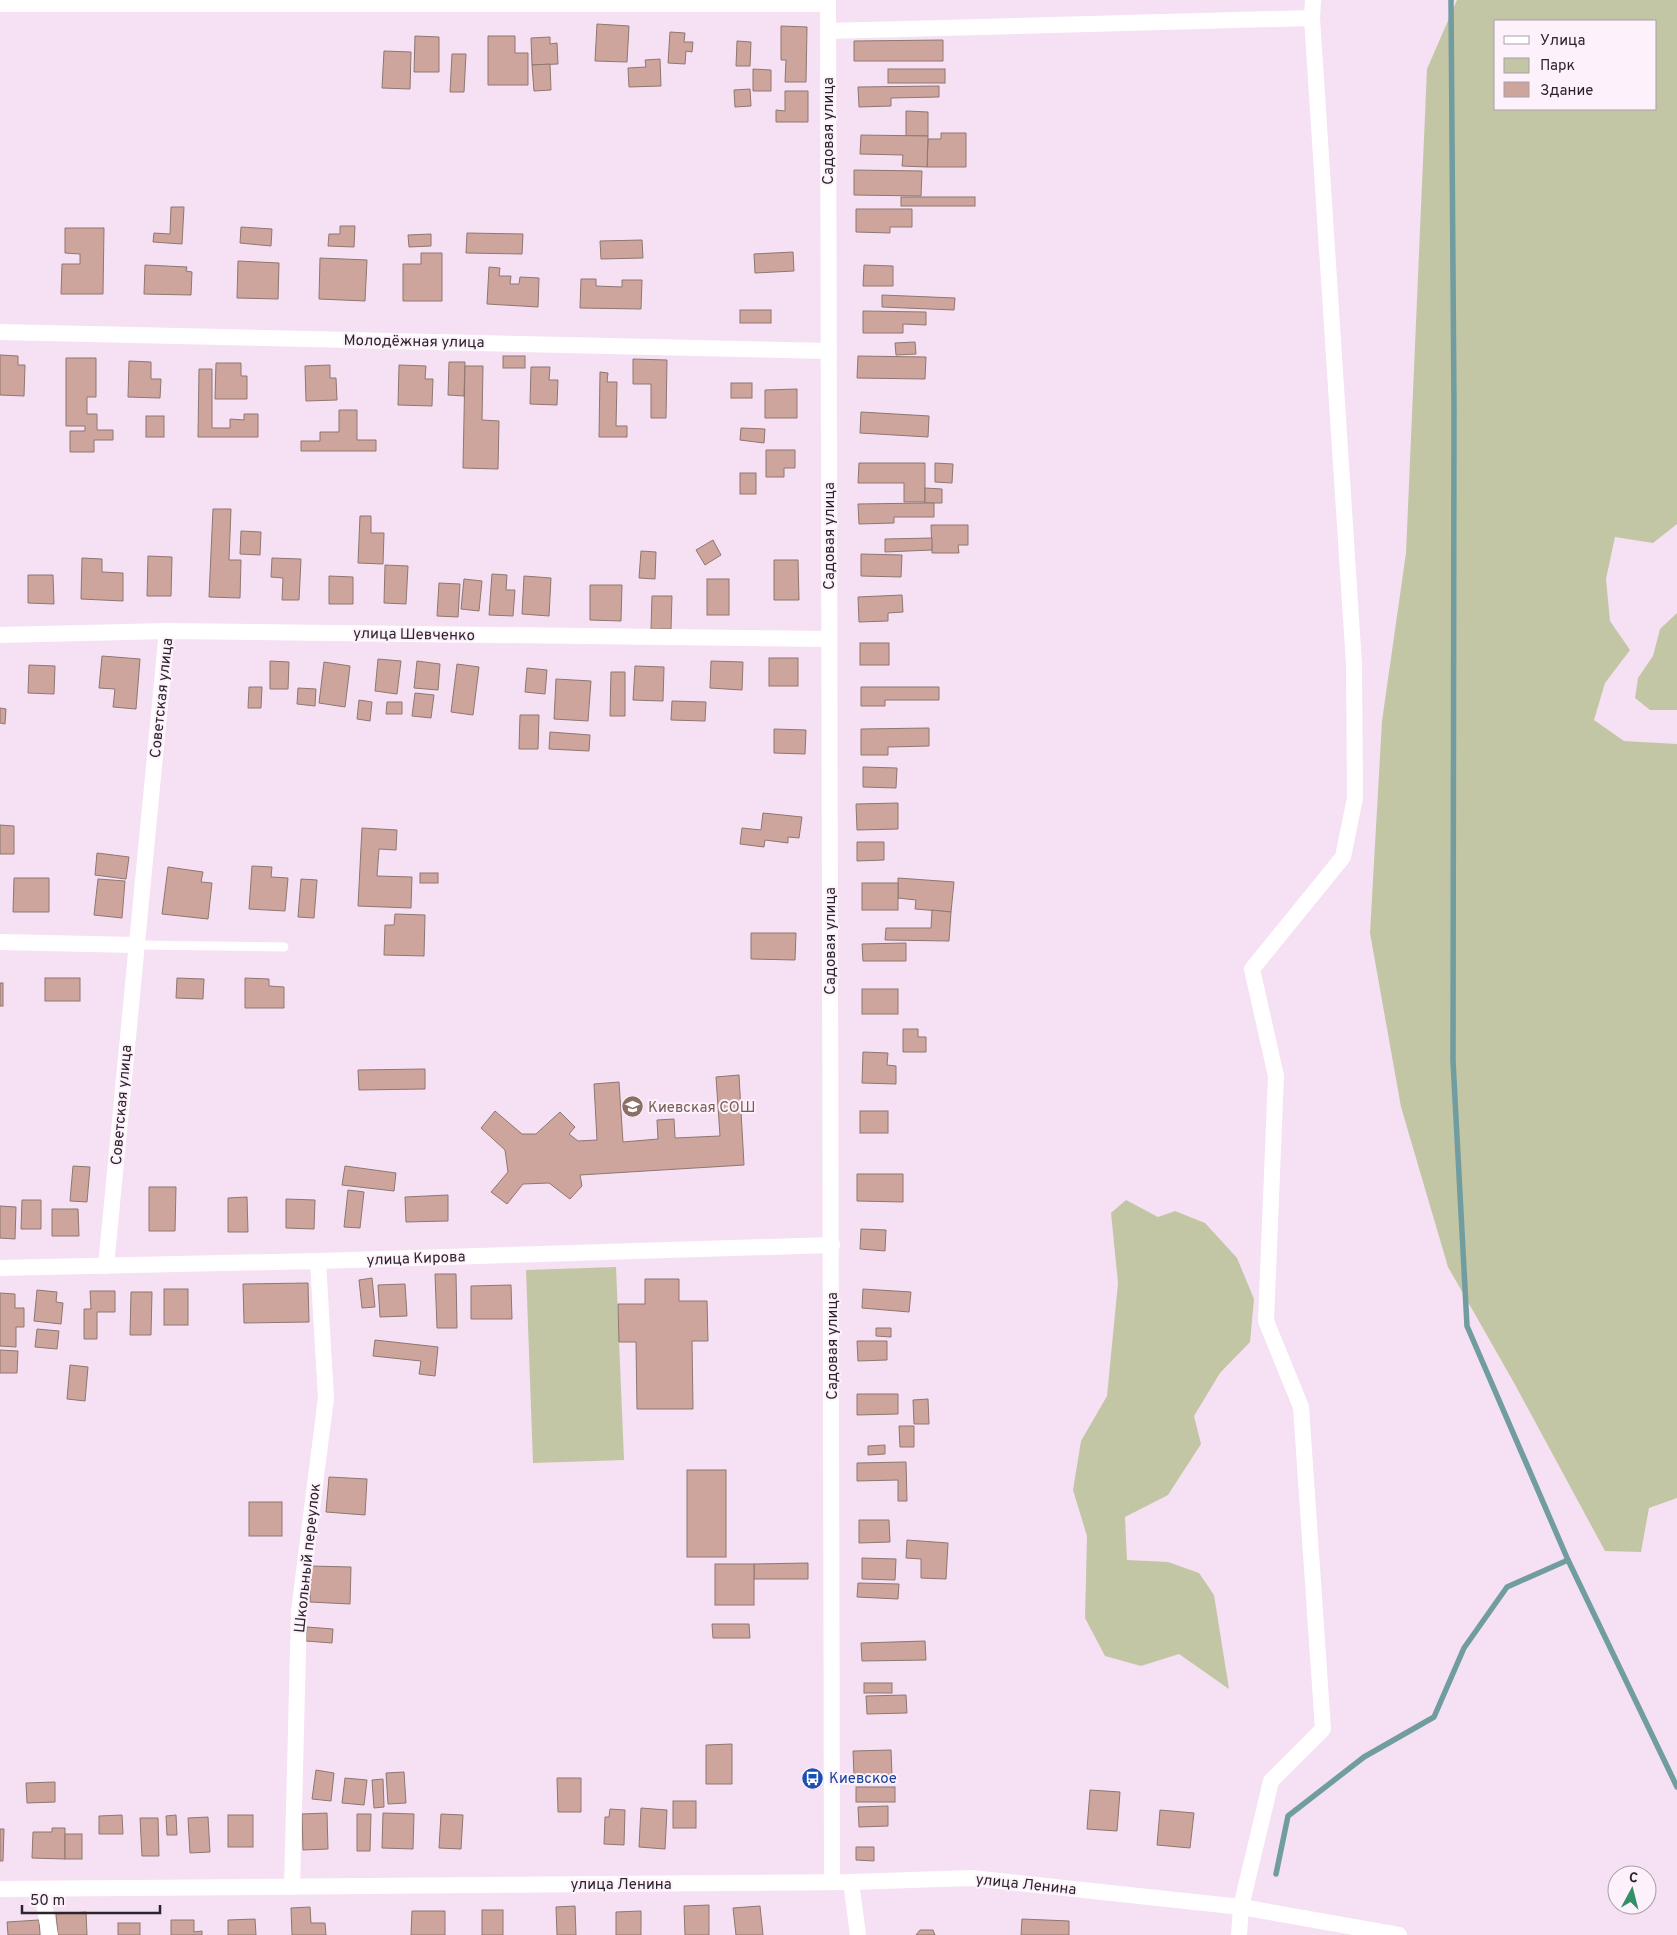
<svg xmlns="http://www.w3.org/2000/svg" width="1677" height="1935" font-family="Overpass,sans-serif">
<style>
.green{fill:#c3c6a5;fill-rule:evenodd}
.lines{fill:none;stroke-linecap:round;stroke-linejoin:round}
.stream{stroke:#719da0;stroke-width:5.5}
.building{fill:#cda59d;stroke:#8f7671}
.lane{stroke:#fff;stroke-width:9}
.street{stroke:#fff;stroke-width:16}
.labels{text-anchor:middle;stroke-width:4;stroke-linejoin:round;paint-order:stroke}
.street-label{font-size:15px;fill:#2c242b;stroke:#fdf1fc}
.education-label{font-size:15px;fill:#785e54;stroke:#fdf1fc;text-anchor:start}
.transit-label{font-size:15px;fill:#164399;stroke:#fdf1fc;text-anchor:start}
</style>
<rect width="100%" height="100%" fill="#f5e1f3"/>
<!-- green -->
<g class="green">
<path d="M1457,0H1677V524L1653,543L1615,537L1606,579L1610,621L1630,650L1605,683L1594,720L1624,741L1677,744V1498L1649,1508L1641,1552L1605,1551L1513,1381L1448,1267L1401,1107L1370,933L1382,721L1406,553L1427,69ZM1656,21V109H1496V21Z"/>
<polygon points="1677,613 1677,710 1650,710 1635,698 1638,678 1653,656 1660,629"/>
<polygon points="1126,1200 1158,1217 1175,1211 1205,1223 1237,1258 1254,1299 1250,1342 1220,1373 1194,1416 1201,1444 1168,1495 1125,1517 1127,1560 1168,1562 1199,1573 1214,1595 1229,1689 1179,1654 1141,1666 1105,1656 1085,1618 1087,1536 1073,1490 1081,1441 1107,1396 1118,1283 1111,1213"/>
<polygon points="616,1267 624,1460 533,1463 526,1270"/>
</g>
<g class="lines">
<!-- stream -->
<g class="stream">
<polyline points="1451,0 1454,407 1453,1061 1467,1326 1568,1560"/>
<polyline points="1276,1874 1288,1816 1364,1757 1434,1717 1464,1648 1507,1587 1568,1560 1677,1787"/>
</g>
</g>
<!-- building -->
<g class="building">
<polygon points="597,24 629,26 627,62 595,61"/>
<polygon points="781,26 807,27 806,82 785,82 786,60 781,60"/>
<polygon points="670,32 685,33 684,42 693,42 692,52 686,51 685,64 668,63"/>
<polygon points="415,36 439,37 439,72 414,72"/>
<polygon points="488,36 515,36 515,53 528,53 528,85 488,85"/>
<polygon points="550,37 550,44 557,43 558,64 532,65 531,38"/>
<polygon points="943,40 943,61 854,61 854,41"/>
<polygon points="737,41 751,42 750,66 736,66"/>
<polygon points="384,51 411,52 410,89 382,88"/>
<polygon points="452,54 466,54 464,92 450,92"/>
<polygon points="660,59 661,86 629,87 628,68 646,67 645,60"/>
<polygon points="550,64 551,90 534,91 532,65"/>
<polygon points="753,69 771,70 771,91 753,91"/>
<rect x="888" y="69" width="57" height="14"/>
<polygon points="939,86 939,97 891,98 891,106 859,107 858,87"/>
<polygon points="750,89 751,106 735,107 734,90"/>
<polygon points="785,91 808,91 808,122 776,122 776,110 785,111"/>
<polygon points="906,111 928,112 928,136 906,136"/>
<polygon points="941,133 966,133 966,167 927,167 928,139 941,139"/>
<polygon points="861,135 928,136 927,167 902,166 903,155 860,154"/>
<polygon points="854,170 922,171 921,196 854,195"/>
<rect x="901" y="197" width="74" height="9"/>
<polygon points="171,207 184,207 182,244 153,242 154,233 170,234"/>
<polygon points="856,209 912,209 912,227 890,227 890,233 856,232"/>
<polygon points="340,226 355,226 354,247 328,246 329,234 340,234"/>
<polygon points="241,227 272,229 271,246 240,243"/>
<polygon points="65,228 104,228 103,294 61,294 62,264 80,264 80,254 65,253"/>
<polygon points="467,233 523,234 522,254 466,253"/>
<polygon points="431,234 431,246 409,247 408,235"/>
<polygon points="642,240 643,258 601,259 600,241"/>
<polygon points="793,252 794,271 755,273 754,254"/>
<polygon points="421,253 442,253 442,301 403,301 403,264 421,264"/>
<polygon points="320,258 367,260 365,301 319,299"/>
<polygon points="238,261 279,263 278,299 237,298"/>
<polygon points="145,265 187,267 186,271 192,272 191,295 144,294"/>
<polygon points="864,265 893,266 893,286 863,286"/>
<polygon points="489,267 500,268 499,276 511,276 510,284 519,284 520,277 539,278 538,307 487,304"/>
<polygon points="581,279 596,279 596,286 622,287 622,280 642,280 641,309 580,308"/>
<polygon points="882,295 955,298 954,310 882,307"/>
<rect x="740" y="310" width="31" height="13"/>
<polygon points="863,311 926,312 926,325 903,324 903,333 863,333"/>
<polygon points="915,342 916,354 896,355 895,343"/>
<polygon points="0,355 18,356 18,365 25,365 24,396 0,395"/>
<rect x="503" y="356" width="22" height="12"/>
<polygon points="858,356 926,357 925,379 857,378"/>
<polygon points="66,358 96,358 96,397 87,397 87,414 97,414 97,430 113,430 113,440 94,440 94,452 70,452 70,431 85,431 85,426 66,426"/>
<polygon points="633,359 667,360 666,418 651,418 651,384 633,384"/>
<polygon points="129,361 151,362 151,379 161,379 160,398 128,397"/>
<polygon points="449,362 465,362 464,396 448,395"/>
<polygon points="216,363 241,363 241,376 247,376 247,399 215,399"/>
<polygon points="330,365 330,378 336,378 337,400 306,401 305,366"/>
<polygon points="399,365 426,366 425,379 433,379 432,406 398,405"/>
<polygon points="465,366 483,366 482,420 499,421 498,469 463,468"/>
<polygon points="531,367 550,367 549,380 558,380 557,405 530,404"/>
<polygon points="199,369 212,369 212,428 230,428 230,419 244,420 244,414 258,414 258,437 198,437"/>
<polygon points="600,372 608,373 607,382 617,382 616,426 627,426 627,437 599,437"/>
<rect x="731" y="383" width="21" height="15"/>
<polygon points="797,389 797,418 765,418 765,390"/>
<polygon points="339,410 357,410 357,440 376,440 376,451 301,451 301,441 320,441 320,432 339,432"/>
<polygon points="861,412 929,416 928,437 860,433"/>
<rect x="146" y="416" width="18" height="21"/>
<polygon points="741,428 765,429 764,443 740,440"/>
<polygon points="766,450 795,450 795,468 784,468 784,477 766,477"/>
<polygon points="859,463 925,463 925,502 904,502 904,483 858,483"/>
<polygon points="935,463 953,464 952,483 935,482"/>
<rect x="740" y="473" width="16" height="21"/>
<polygon points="925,488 942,489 942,503 925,503"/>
<polygon points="925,503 934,503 934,517 894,517 894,523 859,524 858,504"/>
<polygon points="213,509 231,509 229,560 241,560 240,598 209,597"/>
<polygon points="360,516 371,516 371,533 384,533 383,564 358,563"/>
<polygon points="931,525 968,525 968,545 958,545 959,553 932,553"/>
<polygon points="241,531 261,532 260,555 240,554"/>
<polygon points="932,538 932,550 885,552 885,539"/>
<polygon points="713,540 721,555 705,565 696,550"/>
<polygon points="641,551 656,552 655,579 639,578"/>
<polygon points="861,554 902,555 901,577 861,576"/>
<polygon points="148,556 172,557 171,596 147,596"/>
<polygon points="82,558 102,559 102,572 123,573 123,601 81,599"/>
<polygon points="272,558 301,559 299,600 282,600 283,578 271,577"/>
<polygon points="774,560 798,560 799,600 774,600"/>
<polygon points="385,565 408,566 406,604 384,603"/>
<polygon points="492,574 507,575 506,590 515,590 513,616 489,615"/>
<polygon points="28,575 53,575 54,604 28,603"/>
<polygon points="329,576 353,577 353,604 329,604"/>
<polygon points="524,576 551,578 549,616 522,614"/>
<polygon points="464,579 482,581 479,611 461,609"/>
<rect x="707" y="579" width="22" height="36"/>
<polygon points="439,583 460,584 458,617 437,616"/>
<polygon points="590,585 622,585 621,621 590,620"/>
<polygon points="902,595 903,612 888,613 888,621 859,622 858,597"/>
<polygon points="652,596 672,596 671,629 651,629"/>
<rect x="860" y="643" width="29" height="22"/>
<polygon points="102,656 140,659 136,709 113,707 115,689 99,688"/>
<rect x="769" y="658" width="29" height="28"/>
<polygon points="378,659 401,661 397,694 375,691"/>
<polygon points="270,661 289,662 288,689 270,689"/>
<polygon points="417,661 440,664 438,690 414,688"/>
<polygon points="711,661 743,662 742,690 710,688"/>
<polygon points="324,662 350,666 345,707 319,703"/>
<polygon points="457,664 479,667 473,715 451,712"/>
<polygon points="29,665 55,666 54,694 28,693"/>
<polygon points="635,666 664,667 663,701 633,700"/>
<polygon points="527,668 547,670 545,694 525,692"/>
<polygon points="611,672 625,672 625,716 610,716"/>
<polygon points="556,679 591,681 588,721 554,719"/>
<polygon points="249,687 262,687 261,708 248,708"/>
<polygon points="861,687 939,687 939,700 885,700 885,706 861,706"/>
<polygon points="298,688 316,689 315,706 297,704"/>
<polygon points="415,693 434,695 431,718 412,716"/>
<polygon points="359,700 372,702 370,721 357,719"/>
<polygon points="672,701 706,702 705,721 671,720"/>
<polygon points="387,702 402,702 402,714 386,714"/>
<polygon points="0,708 6,709 5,724 0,723"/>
<polygon points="520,715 539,715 538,749 519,749"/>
<polygon points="929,728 929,746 888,747 888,755 861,755 861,729"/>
<polygon points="774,729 806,730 805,754 774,753"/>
<polygon points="550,732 590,735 589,751 549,749"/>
<polygon points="863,767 897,768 896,788 863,787"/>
<polygon points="898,803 898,829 857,830 856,804"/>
<polygon points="763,813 802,817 799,838 788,837 788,843 765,840 764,847 740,844 742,828 761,830"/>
<polygon points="0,825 14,826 14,854 0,854"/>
<polygon points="362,828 397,830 396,850 379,849 377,876 412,877 411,908 358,906"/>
<polygon points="857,842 884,842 884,860 857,861"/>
<polygon points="97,853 129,857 126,879 95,875"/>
<polygon points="252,866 272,867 271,877 288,878 285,911 249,909"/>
<polygon points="168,867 203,872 201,882 212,883 208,919 162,914"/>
<rect x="420" y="873" width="18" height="10"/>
<polygon points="14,878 49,878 49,912 13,912"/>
<polygon points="898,878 954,882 951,912 915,909 916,900 898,898"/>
<polygon points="98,879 125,881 122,918 94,915"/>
<polygon points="301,879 317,880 314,918 298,917"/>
<rect x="862" y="883" width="36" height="27"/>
<polygon points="932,910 951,912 949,941 885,940 886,928 931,928"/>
<polygon points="395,914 425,915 424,956 384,955 385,925 394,925"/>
<polygon points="751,933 796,933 795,960 751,959"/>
<polygon points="906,943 906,961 863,961 862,944"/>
<rect x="45" y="978" width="35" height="23"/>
<polygon points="177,978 204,979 203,999 176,998"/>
<polygon points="245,978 269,979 269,986 284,987 284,1008 245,1008"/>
<rect x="0" y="983" width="3" height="23"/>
<rect x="862" y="989" width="36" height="25"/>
<polygon points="903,1029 918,1029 918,1037 926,1037 926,1052 903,1052"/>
<polygon points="863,1052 888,1053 887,1065 896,1066 896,1084 862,1083"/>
<polygon points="425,1069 425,1089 359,1090 358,1070"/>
<polygon points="739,1075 744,1165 580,1175 582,1186 570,1199 549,1183 523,1184 507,1204 491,1192 508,1172 505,1150 481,1128 495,1111 522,1134 536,1134 560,1112 575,1127 569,1134 578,1141 597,1140 594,1084 619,1082 623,1142 658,1139 657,1120 674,1119 675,1138 720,1136 716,1077"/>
<rect x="860" y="1111" width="28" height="22"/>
<polygon points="73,1166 90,1167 87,1202 70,1201"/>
<polygon points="345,1166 396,1173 394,1191 342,1185"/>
<polygon points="857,1174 903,1174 903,1202 857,1201"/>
<polygon points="149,1187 176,1187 175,1231 149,1231"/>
<polygon points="348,1190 364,1192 360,1228 344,1227"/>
<polygon points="448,1195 448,1221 406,1222 405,1197"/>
<polygon points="247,1197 248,1232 228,1232 228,1198"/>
<polygon points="286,1199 315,1200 314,1229 286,1228"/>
<polygon points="22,1200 41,1200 41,1229 21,1229"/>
<polygon points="0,1206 16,1207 15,1239 0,1238"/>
<polygon points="52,1209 78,1209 79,1236 52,1236"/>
<polygon points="861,1229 886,1230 885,1251 860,1249"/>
<polygon points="435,1274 456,1274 457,1328 437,1328"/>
<polygon points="372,1278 375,1307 362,1308 359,1280"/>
<polygon points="645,1279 679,1279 679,1301 707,1301 708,1341 692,1341 693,1409 637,1409 636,1342 619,1342 618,1304 645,1304"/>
<polygon points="308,1283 309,1322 244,1323 243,1284"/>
<polygon points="405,1284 407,1316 380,1317 378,1285"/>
<polygon points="511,1285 512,1319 471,1319 471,1286"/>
<rect x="164" y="1289" width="24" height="36"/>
<polygon points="863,1289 911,1292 909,1312 862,1308"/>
<polygon points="37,1290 57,1292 56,1302 63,1303 61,1324 34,1321"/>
<polygon points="90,1291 115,1291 115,1312 97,1312 97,1339 84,1339 84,1309 91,1309"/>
<polygon points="131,1292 152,1292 151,1335 130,1335"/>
<polygon points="0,1293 15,1294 15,1308 24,1308 24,1327 16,1327 16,1347 0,1346"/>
<polygon points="876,1328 891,1328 891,1337 876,1336"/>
<polygon points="37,1329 59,1331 57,1349 35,1347"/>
<polygon points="375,1340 438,1347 435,1376 419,1374 421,1361 373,1356"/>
<polygon points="857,1341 887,1341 887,1360 858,1361"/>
<polygon points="0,1350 18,1351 17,1373 0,1373"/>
<polygon points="70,1365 88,1367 85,1401 67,1399"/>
<polygon points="857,1394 898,1394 898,1414 857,1415"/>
<polygon points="928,1399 929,1424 914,1424 913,1400"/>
<polygon points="899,1426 914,1426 914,1447 900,1447"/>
<polygon points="885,1445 885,1454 868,1455 868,1446"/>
<polygon points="906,1462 907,1501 898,1501 898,1480 857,1481 857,1463"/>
<rect x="687" y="1470" width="39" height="87"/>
<polygon points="329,1477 367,1479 365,1515 326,1512"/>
<rect x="249" y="1502" width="33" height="34"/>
<polygon points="859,1520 889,1520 890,1542 859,1543"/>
<polygon points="907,1540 948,1543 946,1579 921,1578 921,1559 906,1558"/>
<polygon points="862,1558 896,1559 895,1580 862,1579"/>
<polygon points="808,1563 808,1579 754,1579 754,1564"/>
<rect x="715" y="1564" width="39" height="41"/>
<polygon points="311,1566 351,1567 350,1604 310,1602"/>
<polygon points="858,1583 899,1584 898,1599 857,1597"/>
<polygon points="712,1624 749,1624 750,1638 713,1638"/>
<polygon points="307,1627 333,1629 332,1643 306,1641"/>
<polygon points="925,1641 926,1660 862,1661 861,1643"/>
<rect x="864" y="1683" width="28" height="10"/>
<polygon points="906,1695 907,1713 867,1714 866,1696"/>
<polygon points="732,1744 732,1784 706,1784 706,1745"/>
<polygon points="891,1750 892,1775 854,1776 853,1751"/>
<polygon points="316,1770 334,1773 331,1801 312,1799"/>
<polygon points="404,1772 406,1803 388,1804 386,1773"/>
<polygon points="345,1778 367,1780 364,1805 342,1803"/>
<polygon points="557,1778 581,1778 581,1812 558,1812"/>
<polygon points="383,1779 384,1807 374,1808 372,1780"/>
<polygon points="55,1782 55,1802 27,1803 26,1783"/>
<rect x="856" y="1787" width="39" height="15"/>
<polygon points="1090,1790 1120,1792 1117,1831 1087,1829"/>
<rect x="673" y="1801" width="23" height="27"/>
<polygon points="888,1806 888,1826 859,1827 858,1807"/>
<polygon points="641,1808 667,1810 665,1849 639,1847"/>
<polygon points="610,1809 625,1810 624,1845 604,1844 605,1817 609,1817"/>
<polygon points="1160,1810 1194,1813 1190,1848 1157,1845"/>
<polygon points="327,1813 328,1849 303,1850 302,1814"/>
<polygon points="383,1813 414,1814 413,1849 382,1848"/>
<polygon points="357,1814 371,1814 370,1851 357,1851"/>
<polygon points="441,1814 463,1815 461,1849 439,1848"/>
<polygon points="122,1815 123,1834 99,1834 99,1816"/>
<polygon points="176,1815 177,1835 167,1835 166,1816"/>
<rect x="228" y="1815" width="25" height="32"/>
<polygon points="208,1817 210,1852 190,1853 188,1818"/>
<polygon points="140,1818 158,1818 159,1856 142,1856"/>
<polygon points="52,1828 65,1828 65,1859 32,1858 33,1832 52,1832"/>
<polygon points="0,1829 4,1829 3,1861 0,1861"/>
<rect x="65" y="1834" width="17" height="25"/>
<polygon points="856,1847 874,1847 874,1861 856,1860"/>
<polygon points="709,1905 709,1935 685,1935 684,1906"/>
<polygon points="575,1906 576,1935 557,1935 556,1907"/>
<polygon points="760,1906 763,1935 736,1935 733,1908"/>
<polygon points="310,1907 311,1923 325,1923 326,1935 292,1935 291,1908"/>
<rect x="482" y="1910" width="21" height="25"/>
<polygon points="412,1911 445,1911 445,1935 411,1935"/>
<polygon points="641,1911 641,1935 616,1935 616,1912"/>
<polygon points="86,1912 87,1935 58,1935 56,1914"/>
<polygon points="255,1919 256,1935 228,1935 228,1920"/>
<polygon points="1022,1919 1069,1921 1069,1935 1021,1935"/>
<polygon points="39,1920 40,1935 8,1935 7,1922"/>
<polygon points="171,1920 194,1920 194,1932 202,1931 202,1935 171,1935"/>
<rect x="118" y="1923" width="22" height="12"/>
<polygon points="920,1930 933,1930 935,1935 916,1935"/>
</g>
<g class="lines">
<!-- lane -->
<polyline class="lane" points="136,945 284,947"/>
<!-- street -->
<g class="street">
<polyline points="828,0 832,1882"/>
<polyline points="0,4 828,4"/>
<polyline points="828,31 1312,18"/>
<polyline points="0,332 829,351"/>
<polyline points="0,635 167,631 829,639"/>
<polyline points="0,942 136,945"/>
<polyline points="106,1266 167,631"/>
<polyline points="0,1268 318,1261 832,1245"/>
<polyline points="851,1882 858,1935"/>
<polyline points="292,1887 299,1611 326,1398 318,1261"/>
<polyline points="0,1889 851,1882 972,1878 1241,1907 1399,1935"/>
<polyline points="41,1889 50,1935"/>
<polyline points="1239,1935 1241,1907 1271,1781 1323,1729 1301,1407 1266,1321 1276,1076 1252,969 1343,857 1355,798 1354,664 1312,18 1313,0"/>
</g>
</g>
<!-- icons -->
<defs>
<symbol id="school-disc" viewBox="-11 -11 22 22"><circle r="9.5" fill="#8d6e63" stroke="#fdf1fc"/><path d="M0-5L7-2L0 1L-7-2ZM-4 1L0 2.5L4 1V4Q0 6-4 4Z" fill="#fff"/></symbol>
<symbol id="bus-disc" viewBox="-11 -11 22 22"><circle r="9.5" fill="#1a4fb4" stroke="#fdf1fc"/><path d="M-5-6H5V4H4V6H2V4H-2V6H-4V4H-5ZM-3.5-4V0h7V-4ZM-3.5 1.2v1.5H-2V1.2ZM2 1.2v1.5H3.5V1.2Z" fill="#fff"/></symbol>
</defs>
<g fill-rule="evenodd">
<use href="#school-disc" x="620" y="1094" width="25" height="25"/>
<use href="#bus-disc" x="800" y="1766" width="25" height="25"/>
</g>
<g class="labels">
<!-- street labels -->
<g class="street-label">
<text transform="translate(828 131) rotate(-90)" y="5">Садовая улица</text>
<text transform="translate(414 341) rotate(1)" y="5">Молодёжная улица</text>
<text transform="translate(829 536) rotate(-90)" y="5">Садовая улица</text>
<text transform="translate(414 634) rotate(1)" y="5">улица Шевченко</text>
<text transform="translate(161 698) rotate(-84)" y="5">Советская улица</text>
<text transform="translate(830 941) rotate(-90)" y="5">Садовая улица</text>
<text transform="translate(121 1105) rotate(-85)" y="5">Советская улица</text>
<text transform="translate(416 1258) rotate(-2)" y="5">улица Кирова</text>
<text transform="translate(832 1346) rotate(-90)" y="5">Садовая улица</text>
<text transform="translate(307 1558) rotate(-84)" y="5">Школьный переулок</text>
<text x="621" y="1889">улица Ленина</text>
<text transform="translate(1026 1884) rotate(6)" y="5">улица Ленина</text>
</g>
<!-- education labels -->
<g class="education-label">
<text x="648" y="1112">Киевская СОШ</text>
</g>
<!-- transit labels -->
<g class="transit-label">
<text x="829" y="1783">Киевское</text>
</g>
</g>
<!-- legend -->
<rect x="1494" y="20" width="162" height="90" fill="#fdf1fc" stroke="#a99fa8"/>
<rect x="1504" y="36" width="25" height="8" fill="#ffffff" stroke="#a99fa8"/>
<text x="1540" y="45" font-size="15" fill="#2c242b">Улица</text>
<rect x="1504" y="58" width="25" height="15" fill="#c3c6a5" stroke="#a99fa8"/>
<text x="1540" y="70" font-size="15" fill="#2c242b">Парк</text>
<rect x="1504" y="82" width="25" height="15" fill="#cda59d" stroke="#a99fa8"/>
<text x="1540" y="95" font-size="15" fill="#2c242b">Здание</text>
<!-- north arrow -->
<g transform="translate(1632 1890) rotate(7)"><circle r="24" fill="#fdf1fc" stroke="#a99fa8"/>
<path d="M0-4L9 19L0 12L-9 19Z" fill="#329068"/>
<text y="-8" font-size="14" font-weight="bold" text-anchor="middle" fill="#2c242b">С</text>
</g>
<!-- scale -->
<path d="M22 1905v8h138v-8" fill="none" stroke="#2c242b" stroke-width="2.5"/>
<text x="30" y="1905" font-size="15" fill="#2c242b" stroke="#fdf1fc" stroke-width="4" paint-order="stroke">50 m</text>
</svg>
